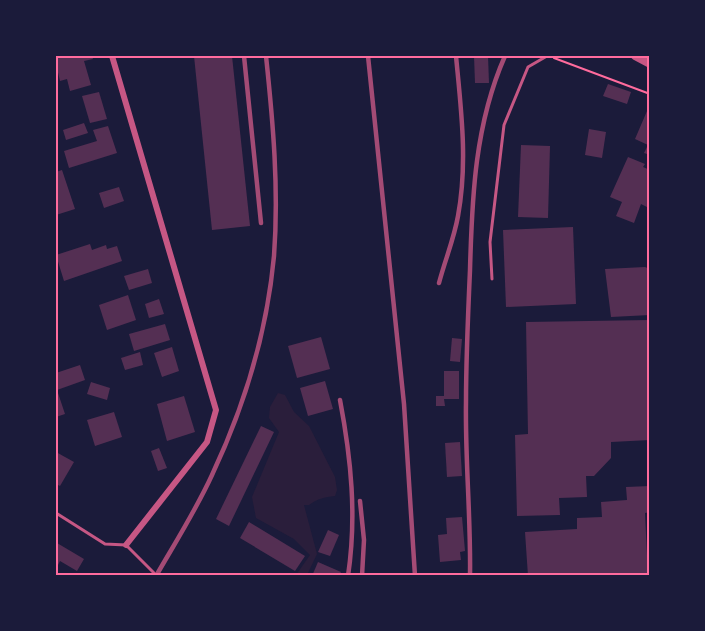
<svg xmlns="http://www.w3.org/2000/svg" width="705" height="631" font-family="'Noto Sans',sans-serif">
<style>
.green{fill:#2a1e3b}
.building{fill:#542f53}
.lines{fill:none;stroke-linecap:round;stroke-linejoin:round}
.path{stroke:#ff6b9d;stroke-width:2}
.service{stroke:#c65784;stroke-width:3}
.minor{stroke:#c65784;stroke-width:6}
.tertiary{stroke:#c65784;stroke-width:8}
.rail{stroke:#a44b75;stroke-width:4.5}
.neatline{fill:none;stroke:#ff6b9d;stroke-width:2}
</style>
<rect width="100%" height="100%" fill="#1b1b3a"/>
<!-- green -->
<path class="green" d="M278,393L285,395L294,412L309,426L335,477L337,490L335,496C324,497 317,499 309,505H304L317,554L307,575H296L310,555L294,539L256,518L252,497L279,432L269,418L270,407Z"/>
<!-- building -->
<g class="building">
<polygon points="59,56 92,56 93,59 84,61 91,85 70,91 67,79 60,81 56,64 56,57"/>
<polygon points="194,56 232,56 250,226 212,230"/>
<polygon points="474,56 488,56 489,83 475,83"/>
<polygon points="608,84 631,92 627,104 603,96"/>
<polygon points="99,92 107,119 90,123 82,96"/>
<polygon points="650,104 650,155 644,153 648,145 635,139"/>
<polygon points="84,123 88,133 66,140 63,130"/>
<polygon points="108,126 117,153 69,168 64,151 97,141 93,130"/>
<polygon points="589,129 606,132 602,158 585,155"/>
<polygon points="521,145 550,146 548,218 518,217"/>
<polygon points="628,157 645,164 643,167 650,170 650,206 649,208 641,204 634,223 616,216 622,202 610,197"/>
<polygon points="62,170 75,209 56,215 56,172"/>
<polygon points="119,187 124,201 104,208 99,193"/>
<polygon points="573,227 576,304 506,307 503,230"/>
<polygon points="90,244 92,250 106,245 107,249 117,246 122,261 64,281 56,255"/>
<polygon points="645,267 650,269 650,315 611,317 605,269"/>
<polygon points="148,269 152,283 129,290 124,276"/>
<polygon points="128,295 136,320 107,330 99,305"/>
<polygon points="159,299 164,314 149,318 145,304"/>
<polygon points="650,320 650,440 611,442 611,458 594,476 586,476 587,497 559,498 560,515 517,516 515,435 528,434 526,322"/>
<polygon points="165,324 170,340 134,351 129,334"/>
<polygon points="321,337 330,369 297,378 288,346"/>
<polygon points="452,338 462,339 460,362 450,361"/>
<polygon points="172,347 179,371 162,377 154,353"/>
<polygon points="140,352 143,365 125,370 121,358"/>
<polygon points="80,365 85,380 57,390 65,414 56,417 56,373"/>
<polygon points="444,371 459,371 459,399 444,399 445,406 436,406 436,396 444,396"/>
<polygon points="325,381 333,409 308,416 300,388"/>
<polygon points="91,382 110,388 107,400 87,394"/>
<polygon points="184,396 195,432 167,441 157,404"/>
<polygon points="114,412 122,437 95,446 87,420"/>
<polygon points="261,426 274,432 229,526 216,519"/>
<polygon points="460,442 462,476 447,477 445,443"/>
<polygon points="159,448 167,468 158,471 151,451"/>
<polygon points="56,452 74,462 60,486 56,484"/>
<polygon points="650,486 650,512 645,513 648,576 528,576 525,532 577,529 577,518 602,517 601,502 627,500 626,487"/>
<polygon points="462,517 465,551 460,552 461,560 440,562 438,535 447,534 446,518"/>
<polygon points="249,522 305,556 295,571 240,538"/>
<polygon points="328,530 339,535 330,556 318,552"/>
<polygon points="56,538 58,540 57,543 84,559 77,571 60,561 56,569"/>
<polygon points="318,562 341,572 339,576 312,576"/>
</g>
<g class="lines">
<!-- path -->
<polyline class="path" points="554,58 650,94"/>
<!-- service -->
<g class="service">
<polyline points="492,279 490,242 504,125 528,67 547,56"/>
<polyline points="56,513 105,544 126,545 157,576"/>
</g>
<!-- minor -->
<polyline class="minor" points="112,56 216,410 207,442 126,545"/>
<!-- tertiary -->
<polyline class="tertiary" points="635,56 650,64"/>
<!-- rail -->
<g class="rail">
<polyline points="244,56 261,223"/>
<polyline points="368,56 404,404 415,576"/>
<path d="M439,283C445,260 454,239 458,216C468,162 461,109 456,56"/>
<path d="M340,400C351,458 357,516 348,576"/>
<polyline points="360,501 364,540 362,576"/>
<path d="M156,576C175,543 196,510 212,475C244,407 267,332 274,256C279,189 273,122 266,56"/>
<path d="M470,576C471,518 465,460 466,402C466,358 468,314 470,270C472,196 475,124 505,56"/>
</g>
</g>
<!-- border -->
<rect width="705" height="631" fill="none" stroke="#1b1b3a" stroke-width="114"/>
<rect x="57" y="57" width="591" height="517" class="neatline"/>
</svg>
